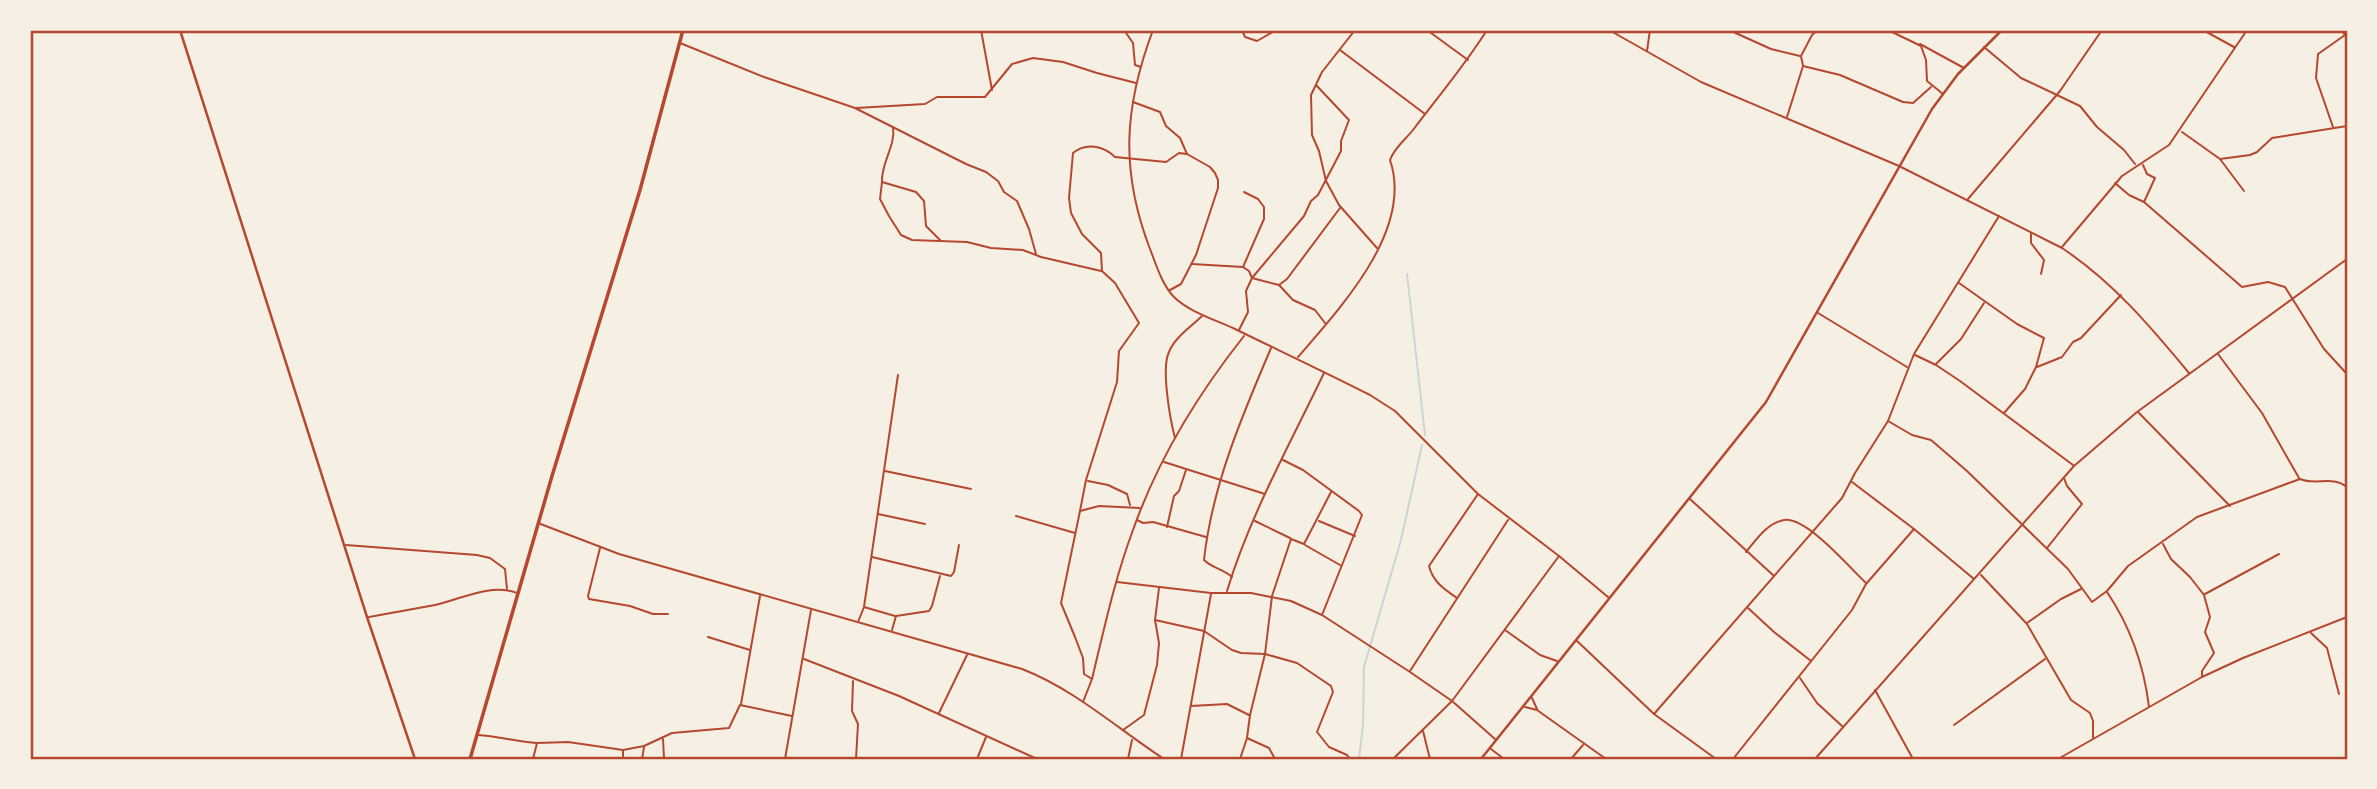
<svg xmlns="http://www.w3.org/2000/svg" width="2377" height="789" font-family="Ubuntu,sans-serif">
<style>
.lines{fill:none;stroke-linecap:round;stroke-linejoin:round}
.stream{stroke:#c9d6d2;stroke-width:2}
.minor{stroke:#b5482f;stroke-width:2}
.tertiary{stroke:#b5482f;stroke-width:2.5}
.trunk{stroke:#b5482f;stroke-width:3.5}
.neatline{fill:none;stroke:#b5482f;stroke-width:2.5}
</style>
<rect width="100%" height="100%" fill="#f6efe4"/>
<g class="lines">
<!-- stream -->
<g class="stream">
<polyline points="1407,274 1425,435"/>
<polyline points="1359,759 1363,725 1364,667 1401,540 1422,445"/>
</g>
<!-- minor -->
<g class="minor">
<polyline points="981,30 992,90"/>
<polyline points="1124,30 1133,43 1135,65 1141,67"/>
<path d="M1153,30C1124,107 1120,171 1150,249C1156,264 1162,285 1174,297C1189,312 1216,320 1235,329C1280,351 1325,372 1370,395L1395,411L1478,494L1559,556L1608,597"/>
<polyline points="1242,30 1245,37 1257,41 1276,30"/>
<polyline points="1355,30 1322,72 1311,95 1312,135 1319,151 1326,181 1339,205 1377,248"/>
<polyline points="1427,30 1468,60"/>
<path d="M1609,30L1701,82L1899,166L2062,248C2113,282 2150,326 2189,373"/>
<polyline points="1729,30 1771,49 1800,56"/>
<polyline points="1888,30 1921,46 1926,60 1927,81 1943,94"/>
<polyline points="2203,30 2234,47"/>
<polyline points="2341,30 2347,37"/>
<polyline points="680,43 764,77 855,108 966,164 986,172 998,181 1004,192 1017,201 1029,229 1036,254"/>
<polyline points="1920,44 1964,68"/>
<polyline points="1984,47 2021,78 2080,106 2097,127 2124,150 2135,164"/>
<polyline points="1340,50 1425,114"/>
<polyline points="1647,51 1650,30"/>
<polyline points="1803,66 1840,75 1903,102 1913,103 1931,87"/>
<polyline points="1133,102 1160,112 1166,126 1180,138 1187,154 1210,167 1215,173 1218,180 1218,188 1196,255 1181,284 1170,290"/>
<polyline points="856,108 925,104 937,97 985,97 1012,64 1033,58 1063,62 1097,73 1136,83"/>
<polyline points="1787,117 1803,66 1801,56 1812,35 1818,30"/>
<path d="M893,127C896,146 881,162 882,182L916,192L924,201L926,226L941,241"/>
<polyline points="2333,127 2316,78 2318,54 2345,35"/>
<polyline points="2182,132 2220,159 2244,191"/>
<polyline points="2220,159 2250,155 2257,152 2272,138 2347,126"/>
<polyline points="2143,165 2147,174 2155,178 2144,202"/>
<polyline points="882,182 880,199 889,216 901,235 912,240 967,242 991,248 1023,250 1041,257 1101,271"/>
<polyline points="2115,183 2129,195 2144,202 2242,287 2268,282 2285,287 2324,349 2347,374"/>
<polyline points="1244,192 1258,199 1264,207 1264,219 1243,267 1249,271 1252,278 1279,285 1293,300 1315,310 1325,323"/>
<polyline points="1968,199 2060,91 2102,30"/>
<polyline points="2031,234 2031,243 2044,260 2041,274"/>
<polyline points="2062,247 2122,176 2169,145 2247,30"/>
<polyline points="1192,264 1243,267"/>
<polyline points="1959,283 2017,324 2044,338 2036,367 2025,389 2004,413"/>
<polyline points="1279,285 1287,279 1340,208"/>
<polyline points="1818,313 1907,367"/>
<polyline points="1239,330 1248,312 1246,291 1252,278 1304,216 1311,201 1318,195 1341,151 1341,141 1349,120 1316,85"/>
<polyline points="2218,354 2262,413 2299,478"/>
<polyline points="1915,355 1936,365 1960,381 2073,465"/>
<path d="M1298,357C1340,308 1414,230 1390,160C1394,148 1405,140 1413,130C1438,97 1465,65 1487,30"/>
<polyline points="1936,364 1961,339 1984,303"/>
<polyline points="2037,367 2062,357 2073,342 2081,338 2121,295"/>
<polyline points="2138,412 2230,506"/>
<path d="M1888,421L1912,435L1931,440L1967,471L2068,569L2092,602L2107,591L2128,566L2197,517L2300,479C2316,486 2332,475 2347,487"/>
<path d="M1175,438C1170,419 1161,368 1169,352C1174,338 1192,326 1202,316"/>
<polyline points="1283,460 1303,470 1359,511 1362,515 1322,615"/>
<polyline points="1164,462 1265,494"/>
<polyline points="885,471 971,489"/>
<polyline points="1088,481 1108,485 1127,494 1130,505"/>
<polyline points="1852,482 1914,529 1974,579"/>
<polyline points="1690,499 1774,576"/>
<path d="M1080,511L1086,480L1117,382L1119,351L1139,323L1115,283L1102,271L1101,253L1082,234L1071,213L1069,198L1073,153C1086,142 1104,146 1115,157L1166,162L1179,153L1187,154"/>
<polyline points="878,514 925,524"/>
<polyline points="1016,516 1075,533"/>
<polyline points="1137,520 1143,523 1153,522 1206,537"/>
<polyline points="1255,521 1290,538"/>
<polyline points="1319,521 1355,536"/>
<path d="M538,523L619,554L1022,669C1074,689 1118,729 1164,759"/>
<polyline points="1167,527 1174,496 1179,491 1186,470"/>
<polyline points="2163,544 2171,559 2190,577 2204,595 2210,617 2205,632 2214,653 2202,671 2202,677"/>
<polyline points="346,545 477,555 490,558 505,569 507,589"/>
<polyline points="1305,545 1340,565"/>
<polyline points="600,548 588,596 589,599 630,606 653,614 668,614"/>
<polyline points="2047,548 2082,504 2067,486 2064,478"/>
<path d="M1746,552C1756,540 1767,523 1784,520C1807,517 1849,567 1866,583"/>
<polyline points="872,557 951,576 954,572 959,545"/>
<polyline points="1981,575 2027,624 2071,700 2090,713 2093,721 2093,738"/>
<path d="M1232,577C1223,569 1212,568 1204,560C1212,486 1242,416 1271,348"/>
<polyline points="1117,582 1211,593 1251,593 1291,601 1322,615 1410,672 1452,701 1495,739"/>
<path d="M1227,591C1250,515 1290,444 1324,373"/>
<path d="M2107,592C2130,626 2144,666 2149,707"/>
<polyline points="2205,594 2279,554"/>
<path d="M1457,598C1444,589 1433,582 1429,566L1478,494"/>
<polyline points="864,607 895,616"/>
<polyline points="1748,608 1774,632 1811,661"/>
<path d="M369,617C391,613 413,609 435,605C462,599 490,583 517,593"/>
<polyline points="1155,620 1204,631 1232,650 1241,653 1265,654 1297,663 1331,686 1333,692 1317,732 1329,747 1347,755 1350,759"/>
<polyline points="858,622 864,607 898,375"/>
<polyline points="2027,623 2061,599 2081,589"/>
<polyline points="892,630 896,616 929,611 932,606 940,576"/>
<polyline points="1505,630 1540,655 1557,661"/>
<polyline points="2311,633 2327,648 2339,694"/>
<polyline points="708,637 750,650"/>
<polyline points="1576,640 1654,714 1716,759"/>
<polyline points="804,659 899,696 1037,759"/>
<polyline points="1410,671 1508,520"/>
<polyline points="1800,678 1817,703 1842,726"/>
<polyline points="1092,679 1084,674 1083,658 1075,637 1061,603 1080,511 1099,506 1140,508"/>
<polyline points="853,681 852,711 858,724 856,759"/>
<polyline points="1875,690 1913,759"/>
<polyline points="1532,698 1537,709"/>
<path d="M1083,702L1092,679C1104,629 1115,578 1133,530C1158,459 1198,394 1244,336"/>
<polyline points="741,704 760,596"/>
<polyline points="1191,706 1227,704 1249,715"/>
<polyline points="1525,707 1537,710 1606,759"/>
<polyline points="939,713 967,655"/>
<polyline points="1654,714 1842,498 1855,473 1888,421 1914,354 1999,216"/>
<polyline points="1954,725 2045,659"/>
<polyline points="1123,730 1144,715 1157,665 1159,643 1155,620 1159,588"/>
<polyline points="1423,731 1430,759"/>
<path d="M478,735C498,736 517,742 537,743L533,759"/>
<polyline points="1247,738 1269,748 1275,759"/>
<polyline points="663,739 664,759"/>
<polyline points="537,743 568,742 623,750"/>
<polyline points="1491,749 1504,759"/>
<polyline points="623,759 623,750 644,746 672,733 729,728 740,705 792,716"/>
<polyline points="642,759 644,747"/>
<polyline points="785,759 811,610"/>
<polyline points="977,759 986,737"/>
<polyline points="1128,759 1132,740"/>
<polyline points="1181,759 1211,594"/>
<polyline points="1240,759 1247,738 1250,715 1265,654 1272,596 1291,539 1304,544 1331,492"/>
<polyline points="1307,759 1308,759"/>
<polyline points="1393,759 1452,701 1559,556"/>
<polyline points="1571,759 1583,745"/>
<polyline points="1733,759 1852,610 1866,584 1914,529"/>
<polyline points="1815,759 2074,466 2137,412 2347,259"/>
<polyline points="2058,759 2202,677 2243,658 2347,617"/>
</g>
<!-- tertiary -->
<g class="tertiary">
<polyline points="180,30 367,617 415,759"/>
<polyline points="1481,759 1766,402 1932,109 1958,74 2002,30"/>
</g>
<!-- trunk -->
<polyline class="trunk" points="470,759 552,476 640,190 683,30"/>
</g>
<!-- border -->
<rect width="2377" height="789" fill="none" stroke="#f6efe4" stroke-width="63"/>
<rect x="32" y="32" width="2314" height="726" class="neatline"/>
</svg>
